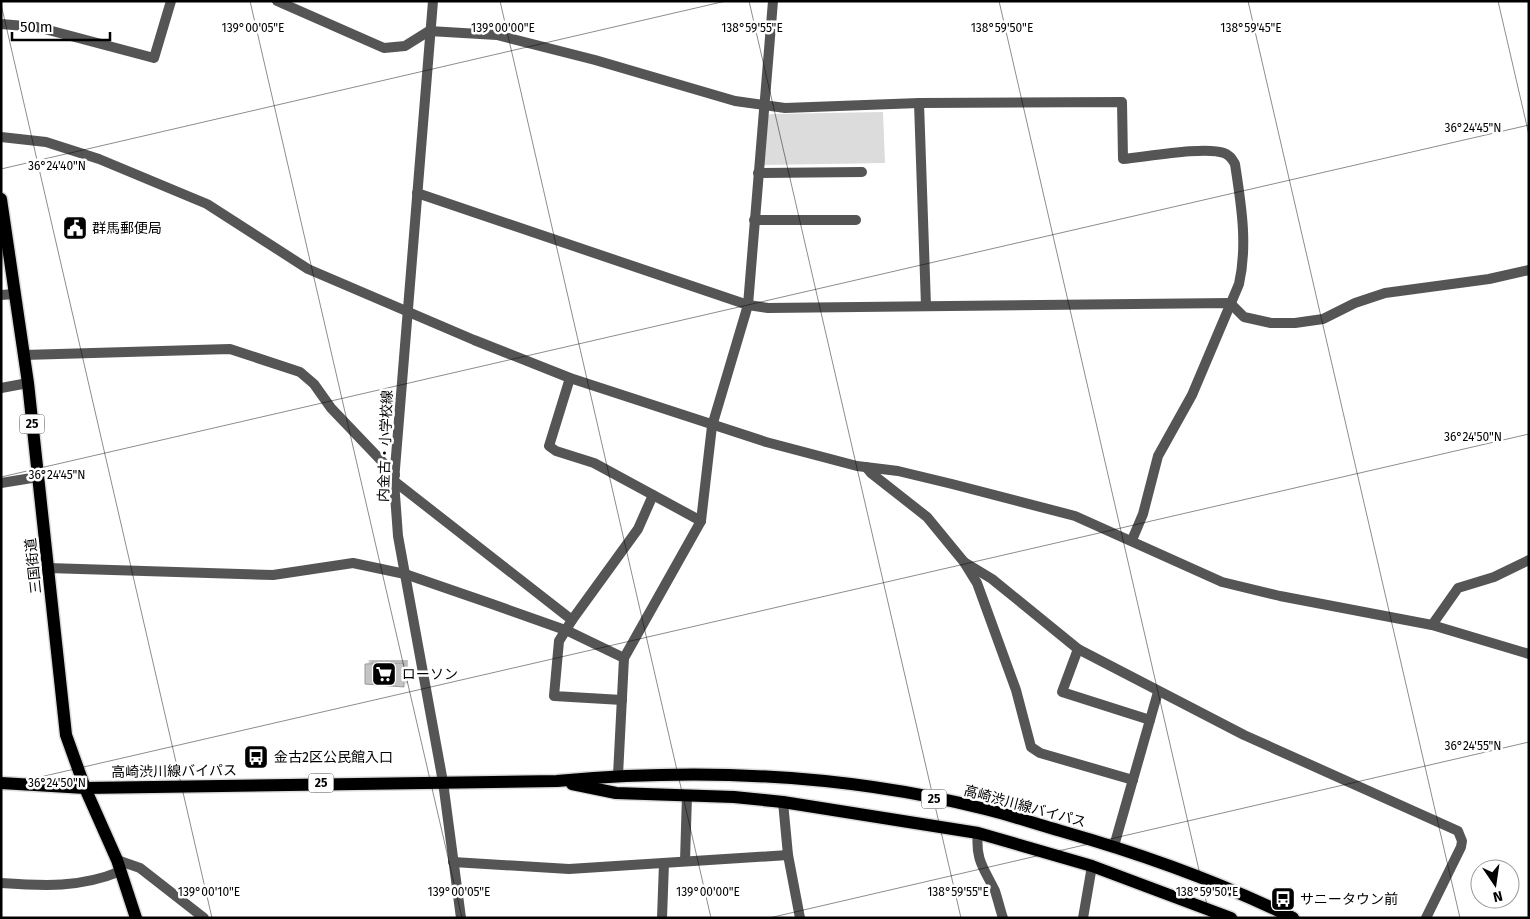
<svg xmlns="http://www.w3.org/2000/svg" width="1530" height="919" font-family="'Fira Sans','Noto Sans JP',sans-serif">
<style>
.green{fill:#dcdcdc}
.building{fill:#c4c4c4;stroke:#999;filter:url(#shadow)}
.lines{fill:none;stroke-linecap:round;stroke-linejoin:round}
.primary-casing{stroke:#dbdbdb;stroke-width:15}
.minor{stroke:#555;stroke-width:10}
.tertiary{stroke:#555;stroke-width:10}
.primary{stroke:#000;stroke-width:12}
.ticks{fill:none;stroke:#000;stroke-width:1;stroke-opacity:0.45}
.labels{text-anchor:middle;stroke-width:5;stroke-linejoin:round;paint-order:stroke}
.shield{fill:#fff;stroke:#4c4c4c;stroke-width:1}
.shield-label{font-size:12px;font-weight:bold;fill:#000}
.poi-label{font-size:14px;fill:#000;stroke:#fff;text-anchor:start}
.street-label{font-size:14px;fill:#000;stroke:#fff}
.ticks-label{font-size:12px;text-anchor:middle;fill:#000;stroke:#fff;stroke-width:5;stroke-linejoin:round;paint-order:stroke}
</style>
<defs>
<filter id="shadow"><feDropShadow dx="4.5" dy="-4.5" stdDeviation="1" flood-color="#0004"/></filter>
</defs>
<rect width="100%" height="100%" fill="#fff"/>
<!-- green -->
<polygon class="green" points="883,112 885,163 764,165 766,117 771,114"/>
<!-- building -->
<polygon class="building" points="404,663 404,687 365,684 365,664"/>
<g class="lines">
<defs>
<g id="primary">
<polyline points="1,199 28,383 66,735 85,788 117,860 136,918"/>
<path d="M1,783L85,788L557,781C699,768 846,774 985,809C1010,815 1036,824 1061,831C1142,854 1218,881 1293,918"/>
<polyline points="572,784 616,793 734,797 783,802 978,833 1092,866 1231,918"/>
</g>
</defs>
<!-- primary casing -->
<use href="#primary" class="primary-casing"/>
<!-- minor -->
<g class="minor">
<path d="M277,1L384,48L405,46L429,31L497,35L595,60L735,101L785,108L919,103L1122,102L1123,159C1146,157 1205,146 1224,153C1230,155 1232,159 1235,164C1241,204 1248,244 1239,284L1192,395L1158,456L1143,514L1132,540"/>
<polyline points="433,1 394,481 398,536 443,782"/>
<polyline points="1,24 37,27 154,58 171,1"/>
<polyline points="919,103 926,306"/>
<polyline points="1,137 46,142 99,159 207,204 308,269 474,340 570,378 766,442 857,466 898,471 952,484 1075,516 1222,582 1280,596 1432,625 1529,654"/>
<polyline points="758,173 862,172"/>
<polyline points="417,193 748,305 768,308 1230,303 1244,317 1271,323 1295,323 1323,319 1355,303 1385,293 1489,279 1529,270"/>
<polyline points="754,220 856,220"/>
<polyline points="1,295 14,294"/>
<polyline points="24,355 230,349 300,372 314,384 331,408 395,475"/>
<polyline points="570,378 549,446 556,451 594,463 701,521"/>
<polyline points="1,388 28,383"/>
<polyline points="866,467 871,473 927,517 964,562 977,583 1016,690 1031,747 1040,753 1133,780"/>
<polyline points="394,481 572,620 559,641 554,696 622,700"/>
<polyline points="1,483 38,477"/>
<polyline points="964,562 992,579 1078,649 1244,735 1458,831 1462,841 1461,847 1426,918"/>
<polyline points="48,568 273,575 353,563 405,574 492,604 568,631 624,658"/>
<polyline points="572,620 638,529 653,495"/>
<polyline points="1432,625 1458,588 1494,577 1529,560"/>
<polyline points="1078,649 1062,692 1150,720"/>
<polyline points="618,775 624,658 701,521 712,426 748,305 773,1"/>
<polyline points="783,802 788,855 800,918"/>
<path d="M978,833C975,860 984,868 995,891C998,900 1000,909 1003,918"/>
<polyline points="1114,846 1158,692"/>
<polyline points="117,860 140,868 204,918"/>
<polyline points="685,861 687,795"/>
<polyline points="453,862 569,869 788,855"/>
<path d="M1,883C44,886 80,888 121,871"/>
<polyline points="662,918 664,863"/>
<polyline points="1083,918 1092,866"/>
</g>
<!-- tertiary -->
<polyline class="tertiary" points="443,782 461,918"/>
<!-- primary -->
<use href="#primary" class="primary"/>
</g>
<!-- ticks -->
<path class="ticks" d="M250,1L462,918M500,1L711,918M749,1L961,918M999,1L1210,918M1248,1L1460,918M1498,1L1529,135M1,4L212,918M1,169L726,1M1,477L1529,125M1,786L1529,434M769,918L1529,742"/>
<!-- icons -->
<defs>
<symbol id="civic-square" viewBox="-11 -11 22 22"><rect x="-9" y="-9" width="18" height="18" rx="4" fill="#000" stroke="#fff"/><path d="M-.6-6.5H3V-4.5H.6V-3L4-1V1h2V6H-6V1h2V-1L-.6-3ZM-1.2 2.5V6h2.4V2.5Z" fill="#fff"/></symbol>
<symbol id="supermarket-square" viewBox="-11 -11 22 22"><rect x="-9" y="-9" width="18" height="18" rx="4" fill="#000" stroke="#fff"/><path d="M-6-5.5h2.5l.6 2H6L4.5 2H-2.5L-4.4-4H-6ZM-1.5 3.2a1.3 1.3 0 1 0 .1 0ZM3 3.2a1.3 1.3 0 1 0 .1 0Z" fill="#fff"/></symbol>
<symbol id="bus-square" viewBox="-11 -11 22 22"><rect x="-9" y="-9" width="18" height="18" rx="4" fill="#000" stroke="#fff"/><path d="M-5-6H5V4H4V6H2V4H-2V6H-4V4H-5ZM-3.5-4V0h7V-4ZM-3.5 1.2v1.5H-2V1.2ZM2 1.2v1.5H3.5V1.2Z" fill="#fff"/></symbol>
</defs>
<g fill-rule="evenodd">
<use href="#civic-square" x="61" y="214" width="28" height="28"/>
<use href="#supermarket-square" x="370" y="660" width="28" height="28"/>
<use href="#bus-square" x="242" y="743" width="28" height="28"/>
<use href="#bus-square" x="1269" y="885" width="28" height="28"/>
</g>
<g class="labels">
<!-- shield labels -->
<g class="shield">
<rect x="19.5" y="414.5" width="25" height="19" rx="4"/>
<rect x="308.5" y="773.5" width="25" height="19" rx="4"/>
<rect x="921.5" y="789.5" width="25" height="19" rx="4"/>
</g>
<g class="shield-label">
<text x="32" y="428">25</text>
<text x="321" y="787">25</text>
<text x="934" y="803">25</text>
</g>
<!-- poi labels -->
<g class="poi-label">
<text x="92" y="233">群馬郵便局</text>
<text x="402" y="679">ローソン</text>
<text x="274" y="762">金古2区公民館入口</text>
<text x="1300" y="904">サニータウン前</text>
</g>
<!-- street labels -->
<g class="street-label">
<text transform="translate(385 446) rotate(-88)" y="5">内金古・小学校線</text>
<text transform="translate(33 566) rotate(-96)" y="5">三国街道</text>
<text transform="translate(174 771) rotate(-1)" y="5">高崎渋川線バイパス</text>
<text transform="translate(1025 806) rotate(15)" y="5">高崎渋川線バイパス</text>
</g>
</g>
<g class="ticks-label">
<text x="253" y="32">139°00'05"E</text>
<text x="503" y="32">139°00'00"E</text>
<text x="752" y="32">138°59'55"E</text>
<text x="1002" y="32">138°59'50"E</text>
<text x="1251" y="32">138°59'45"E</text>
<text x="1473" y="132">36°24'45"N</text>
<text x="57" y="170">36°24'40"N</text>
<text x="1473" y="441">36°24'50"N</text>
<text x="57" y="479">36°24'45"N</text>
<text x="1473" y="750">36°24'55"N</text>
<text x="57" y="787">36°24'50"N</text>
<text x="209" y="896">139°00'10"E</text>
<text x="459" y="896">139°00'05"E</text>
<text x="708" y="896">139°00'00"E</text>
<text x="958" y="896">138°59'55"E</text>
<text x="1207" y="896">138°59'50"E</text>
</g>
<!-- border -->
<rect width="1530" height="919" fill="none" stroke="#000000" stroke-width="5"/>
<!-- north arrow -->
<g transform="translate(1495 884) rotate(167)"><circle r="24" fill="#ffffff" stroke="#999999"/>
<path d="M0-4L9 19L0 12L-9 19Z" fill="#000000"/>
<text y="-8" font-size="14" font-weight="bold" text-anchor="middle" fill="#000000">N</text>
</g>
<!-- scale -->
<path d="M12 32v8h98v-8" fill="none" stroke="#000000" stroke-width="2.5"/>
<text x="20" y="32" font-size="15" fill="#000000" stroke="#ffffff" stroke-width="4" paint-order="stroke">50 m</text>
</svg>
